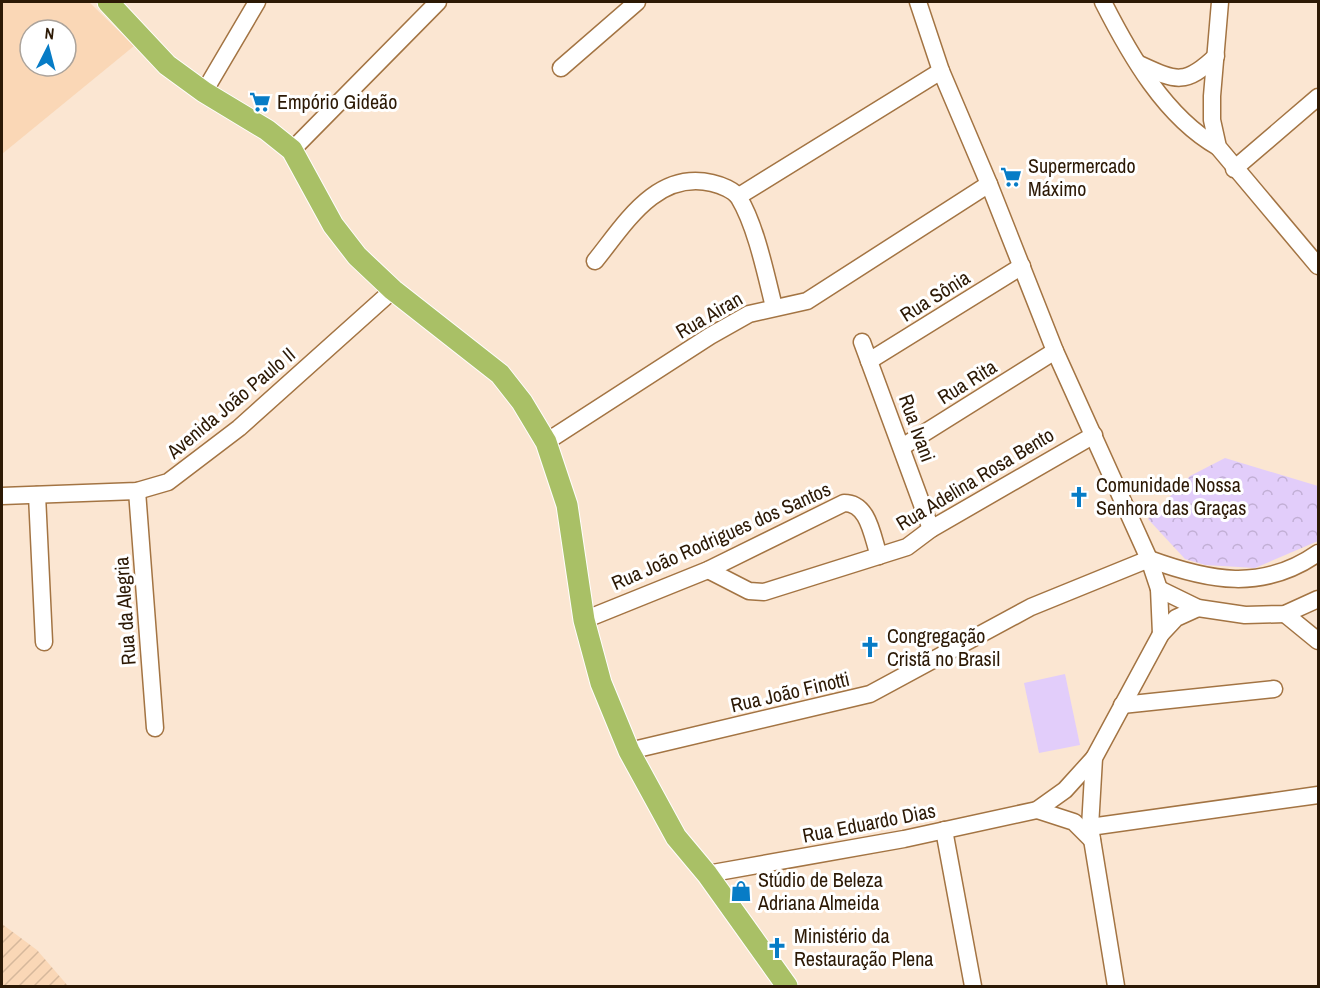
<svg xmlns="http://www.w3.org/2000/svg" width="1320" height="988" font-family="'Archivo Narrow',sans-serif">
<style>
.built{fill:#fad7b6;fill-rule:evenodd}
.industrial{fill:url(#industrial-furrows)}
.park{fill:url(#park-crowns)}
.pitch{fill:#e2cdfa}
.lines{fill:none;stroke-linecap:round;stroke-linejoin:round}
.minor-casing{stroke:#a37443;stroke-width:19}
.major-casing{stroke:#fff;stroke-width:23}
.minor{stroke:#fff;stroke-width:16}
.major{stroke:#a9c066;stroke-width:21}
.labels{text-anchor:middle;stroke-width:6;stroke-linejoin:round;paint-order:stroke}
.poi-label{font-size:20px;fill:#2c1905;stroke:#fff;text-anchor:start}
.street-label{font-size:20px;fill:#2c1905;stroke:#fff}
</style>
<defs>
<pattern id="industrial-furrows" width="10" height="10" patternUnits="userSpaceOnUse" patternTransform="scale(1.5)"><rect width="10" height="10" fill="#fad7b6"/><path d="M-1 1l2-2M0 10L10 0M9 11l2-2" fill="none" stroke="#d6b89b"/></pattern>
<pattern id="park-crowns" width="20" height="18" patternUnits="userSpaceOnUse" patternTransform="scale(1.5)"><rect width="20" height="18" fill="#e2cdfa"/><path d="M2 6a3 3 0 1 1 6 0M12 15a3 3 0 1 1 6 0" fill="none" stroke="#c2afd5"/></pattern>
</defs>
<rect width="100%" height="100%" fill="#fbe6d2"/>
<!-- built -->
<path class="built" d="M2,2H89L134,46L2,154ZM30,30H66V66H30Z"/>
<!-- industrial -->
<polygon class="industrial" points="2,924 37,950 68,986 2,986"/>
<!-- park -->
<polygon class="park" points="1225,458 1318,486 1318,541 1255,568 1205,565 1185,559 1148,519 1190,476"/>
<!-- pitch -->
<polygon class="pitch" points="1065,674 1080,745 1039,753 1024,683"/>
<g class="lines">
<defs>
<g id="minor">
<polyline points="918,2 941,71 989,184 1055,351 1149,559 1159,589 1161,634"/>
<path d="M1103,2C1130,55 1165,117 1218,147"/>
<polyline points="1220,2 1212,96 1212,120 1218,147 1318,266"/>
<path d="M1139,64C1176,81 1185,86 1216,56"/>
<polyline points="561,68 637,2"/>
<polyline points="204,92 257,2"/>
<polyline points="292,150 438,2"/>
<polyline points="1234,169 1318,97"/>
<polyline points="739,196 941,71"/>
<path d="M595,261C625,224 656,170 712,183C721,185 734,190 739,198C756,226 766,275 774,307"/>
<polyline points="862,342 931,529"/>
<polyline points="869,361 1022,266"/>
<polyline points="546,442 710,336 749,314 807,301 989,184"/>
<polyline points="902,447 1055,351"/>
<polyline points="137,491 155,728"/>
<polyline points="37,495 44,642"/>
<polyline points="2,496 137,491 168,482 239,428 393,290"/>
<polyline points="708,570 749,591 764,592 907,547 931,529 1094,435"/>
<polyline points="1159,589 1198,608 1245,615 1285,614 1318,599"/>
<polyline points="1285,614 1318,641"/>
<path d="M584,620L708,570L844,503C869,503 872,536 879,556"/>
<polyline points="1122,705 1274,689"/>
<path d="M629,751L870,694L1031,607L1149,559C1209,581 1262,592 1318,553"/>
<polyline points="1037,810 1074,822 1092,840"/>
<polyline points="1090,827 1318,795"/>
<polyline points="944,830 973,986"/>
<polyline points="707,874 904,839 1037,810 1065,790 1094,758"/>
<polyline points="1116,986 1090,827 1094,758 1161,634 1176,618 1198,608"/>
</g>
<polyline id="major" points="108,2 167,65 204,92 267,130 292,150 333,225 357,256 393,290 500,374 522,402 546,442 567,505 584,620 601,683 629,751 676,837 707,874 787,986"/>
</defs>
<!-- minor casing -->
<use href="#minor" class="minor-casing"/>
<!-- major casing -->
<use href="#major" class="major-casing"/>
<!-- minor -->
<use href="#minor" class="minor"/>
<!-- major -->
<use href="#major" class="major"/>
</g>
<!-- icons -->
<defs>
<symbol id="supermarket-bare" viewBox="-9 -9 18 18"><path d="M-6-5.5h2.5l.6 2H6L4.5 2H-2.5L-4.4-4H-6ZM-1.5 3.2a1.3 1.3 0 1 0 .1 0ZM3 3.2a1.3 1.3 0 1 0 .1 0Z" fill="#077cc6" stroke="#fff" stroke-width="2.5" paint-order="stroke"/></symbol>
<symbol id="church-bare" viewBox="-9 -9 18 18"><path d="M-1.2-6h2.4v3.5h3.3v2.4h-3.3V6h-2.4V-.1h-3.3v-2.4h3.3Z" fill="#077cc6" stroke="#fff" stroke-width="2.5" paint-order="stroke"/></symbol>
<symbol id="shop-bare" viewBox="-9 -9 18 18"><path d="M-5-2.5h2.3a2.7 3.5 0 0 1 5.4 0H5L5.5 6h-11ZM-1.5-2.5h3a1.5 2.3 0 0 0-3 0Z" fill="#077cc6" stroke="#fff" stroke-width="2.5" paint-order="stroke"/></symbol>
</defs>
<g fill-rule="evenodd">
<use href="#supermarket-bare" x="245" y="87" width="30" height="30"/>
<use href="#supermarket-bare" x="996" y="162" width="30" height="30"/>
<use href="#church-bare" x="1064" y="482" width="30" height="30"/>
<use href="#church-bare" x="855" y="632" width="30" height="30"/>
<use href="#shop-bare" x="726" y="876" width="30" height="30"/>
<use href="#church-bare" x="762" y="933" width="30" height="30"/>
</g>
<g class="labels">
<!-- poi labels -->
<g class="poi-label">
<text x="277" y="109">Empório Gideão</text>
<text x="1028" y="173">Supermercado<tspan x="1028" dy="23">Máximo</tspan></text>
<text x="1096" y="492">Comunidade Nossa<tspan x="1096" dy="23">Senhora das Graças</tspan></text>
<text x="887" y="643">Congregação<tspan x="887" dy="23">Cristã no Brasil</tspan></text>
<text x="758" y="887">Stúdio de Beleza<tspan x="758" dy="23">Adriana Almeida</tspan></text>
<text x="794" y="943">Ministério da<tspan x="794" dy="23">Restauração Plena</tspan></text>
</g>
<!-- street labels -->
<g class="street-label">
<text transform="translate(935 296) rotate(-32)" y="7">Rua Sônia</text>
<text transform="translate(709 315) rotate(-30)" y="7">Rua Airan</text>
<text transform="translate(967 382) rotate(-32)" y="7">Rua Rita</text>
<text transform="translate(231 403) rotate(-40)" y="7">Avenida João Paulo II</text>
<text transform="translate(917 428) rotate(70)" y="7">Rua Ivani</text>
<text transform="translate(975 479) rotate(-31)" y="7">Rua Adelina Rosa Bento</text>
<text transform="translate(721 536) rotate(-24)" y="7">Rua João Rodrigues dos Santos</text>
<text transform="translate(125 611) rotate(-94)" y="7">Rua da Alegria</text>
<text transform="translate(790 692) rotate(-13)" y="7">Rua João Finotti</text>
<text transform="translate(869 823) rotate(-11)" y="7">Rua Eduardo Dias</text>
</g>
</g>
<!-- border -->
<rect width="1320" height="988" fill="none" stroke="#2c1905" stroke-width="6"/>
<!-- north arrow -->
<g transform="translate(48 48) rotate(6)"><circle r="28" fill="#ffffff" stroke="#aba39b" stroke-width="1.5"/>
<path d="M0-4.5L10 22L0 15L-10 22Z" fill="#077cc6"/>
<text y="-9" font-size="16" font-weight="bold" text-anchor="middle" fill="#2c1905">N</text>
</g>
</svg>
